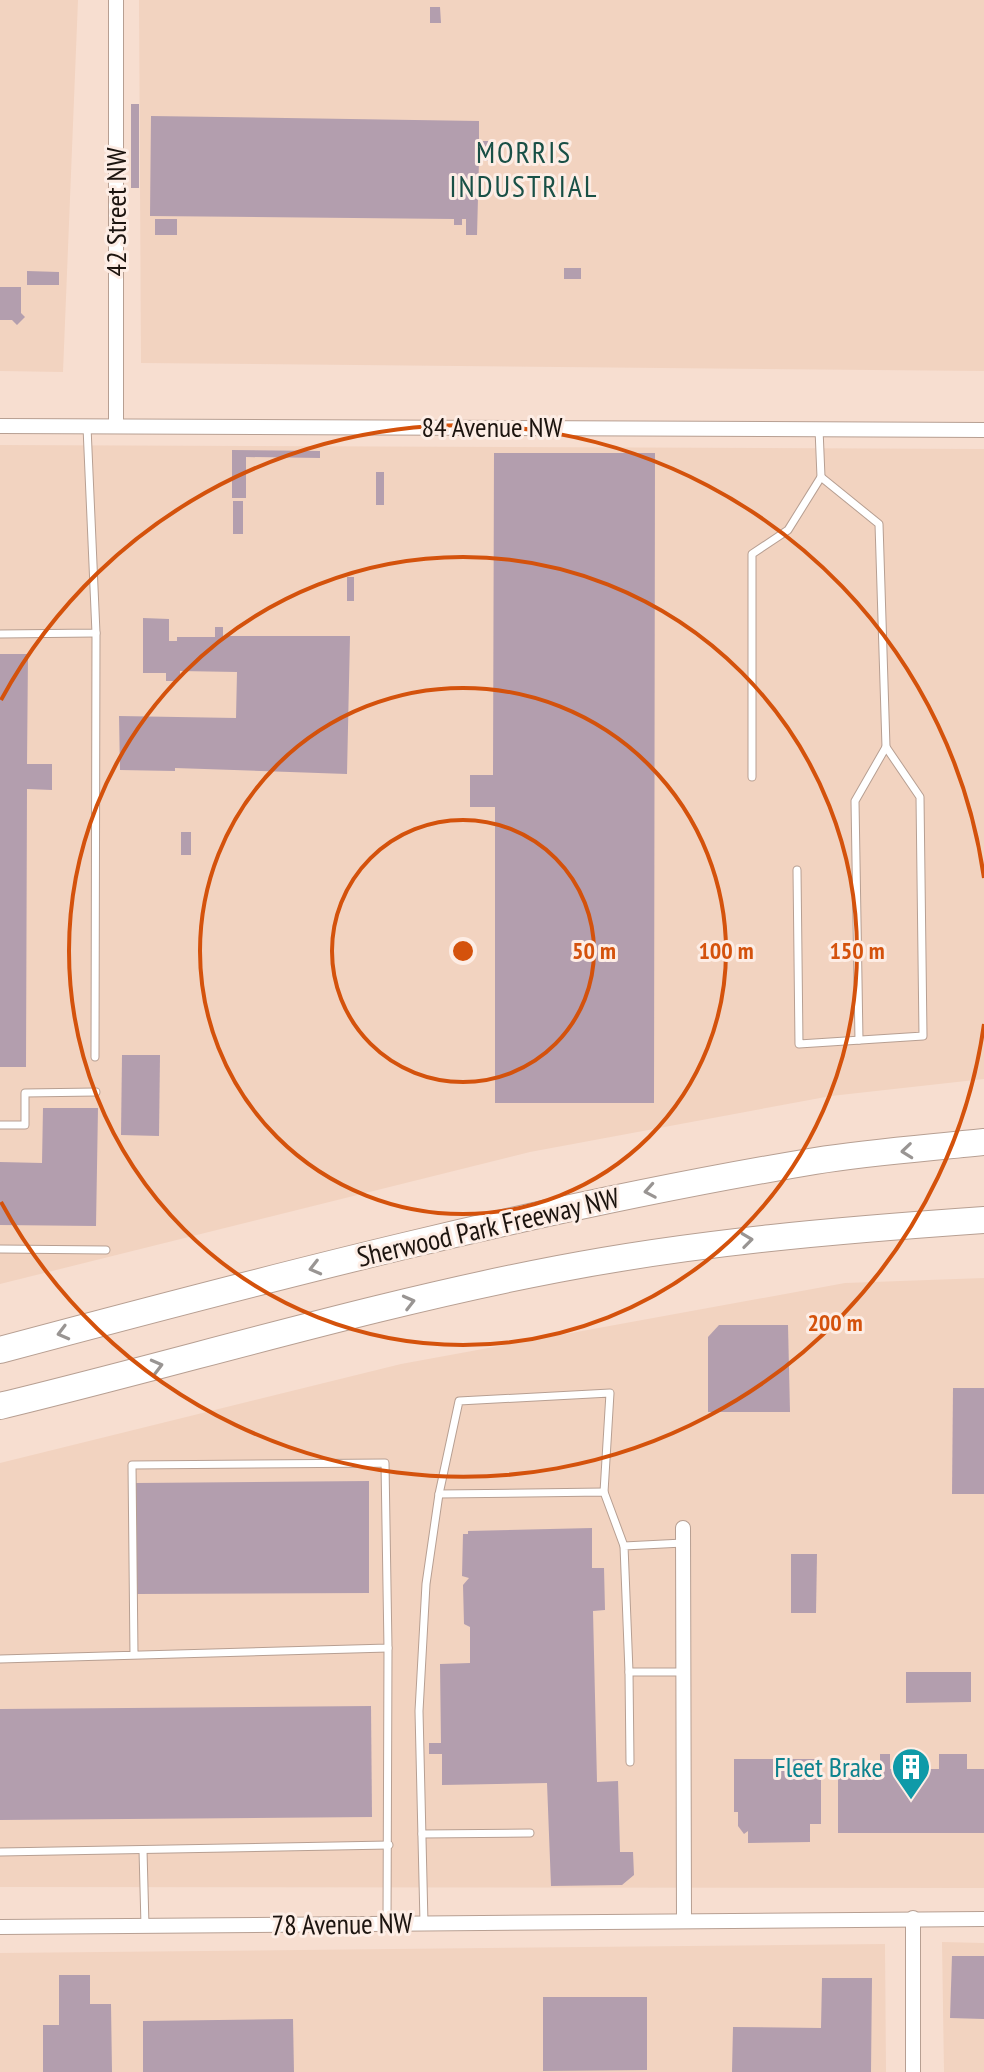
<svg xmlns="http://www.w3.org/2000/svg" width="984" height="2072" font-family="'PT Sans Narrow',sans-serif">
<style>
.built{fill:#f2d3c0}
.building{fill:#b39eae}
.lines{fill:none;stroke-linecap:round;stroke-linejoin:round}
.service-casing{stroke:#b79f92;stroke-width:9}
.minor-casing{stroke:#b79f92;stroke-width:16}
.motorway-casing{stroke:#b79f92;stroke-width:28}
.service{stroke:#fff;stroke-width:7}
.minor{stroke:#fff;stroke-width:14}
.motorway{stroke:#fff;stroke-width:26}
.oneway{stroke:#999593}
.ring{fill:none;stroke:#d4520c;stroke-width:4}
.labels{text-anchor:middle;stroke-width:6;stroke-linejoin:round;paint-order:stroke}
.street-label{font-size:28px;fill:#1c140f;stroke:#fdede5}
.culture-label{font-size:28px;fill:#0d838f;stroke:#fdede5;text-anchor:end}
.neighbourhood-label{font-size:30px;letter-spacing:2px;fill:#195046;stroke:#fdede5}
.centre{fill:#d4520c;stroke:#fdede5;stroke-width:4}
.ring-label{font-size:24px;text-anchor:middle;font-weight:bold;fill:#d4520c;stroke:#fdede5;stroke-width:6;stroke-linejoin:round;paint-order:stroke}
</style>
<rect width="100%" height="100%" fill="#f7ded0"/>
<!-- built -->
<g class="built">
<polygon points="0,0 78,0 63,372 0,371"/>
<polygon points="139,0 984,0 984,371 141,363"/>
<polygon points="0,445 984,449 984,1079 831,1096 530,1152 0,1284"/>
<polygon points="984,1278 984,1888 0,1887 0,1463 401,1364 845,1283"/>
<polygon points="942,1942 984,1943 984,2072 944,2072"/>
<polygon points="885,1944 886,2072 0,2072 0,1953"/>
</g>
<!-- building -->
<g class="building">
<polygon points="430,7 440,7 441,23 430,23"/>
<rect x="131" y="104" width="8" height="84"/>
<polygon points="151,116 479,121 479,141 489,141 488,161 479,160 477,235 466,235 466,219 462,219 462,225 454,225 454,219 150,216"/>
<rect x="155" y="219" width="22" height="16"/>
<rect x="564" y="268" width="17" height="11"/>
<polygon points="27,271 59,272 59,285 27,285"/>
<polygon points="0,287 21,287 21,313 25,317 17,325 12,320 0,320"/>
<polygon points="232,450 320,451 320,458 246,457 246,498 232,498"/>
<polygon points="494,453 655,453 654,1103 495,1103 495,807 470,807 470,775 493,775"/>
<rect x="376" y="472" width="8" height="33"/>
<rect x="233" y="501" width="10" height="33"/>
<rect x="347" y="577" width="7" height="24"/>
<polygon points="143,618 169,619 169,641 177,641 177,637 215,637 215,627 223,627 223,636 350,636 347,774 175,768 175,771 120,770 119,716 236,718 237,672 180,671 180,678 175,681 166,681 166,673 143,673"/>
<polygon points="0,654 28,654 27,764 52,764 52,790 27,789 26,1067 0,1067"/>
<rect x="181" y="832" width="10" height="23"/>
<polygon points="122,1055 160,1055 159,1136 121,1135"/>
<polygon points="43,1108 98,1108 96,1226 0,1225 0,1162 42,1163"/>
<polygon points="719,1325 788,1325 790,1412 708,1412 708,1337"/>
<polygon points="953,1388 984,1388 984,1494 952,1494"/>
<polygon points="369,1481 369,1593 137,1594 136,1483"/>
<polygon points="592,1528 592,1568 604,1568 605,1610 593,1611 597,1782 618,1781 620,1852 633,1852 634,1875 622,1885 551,1886 547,1783 442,1785 442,1754 429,1754 429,1743 441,1743 440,1664 470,1663 470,1627 464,1624 463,1585 469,1578 462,1576 463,1534 468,1534 468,1531"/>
<polygon points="791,1554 817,1554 816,1613 791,1613"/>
<polygon points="906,1672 971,1672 971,1702 906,1703"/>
<polygon points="371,1706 372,1817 0,1820 0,1709"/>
<polygon points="880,1754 890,1754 890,1769 939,1769 939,1754 967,1754 967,1769 984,1769 984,1833 838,1833 838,1769 880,1769"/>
<polygon points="734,1759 821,1759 821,1824 810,1824 810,1842 748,1843 748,1831 744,1834 738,1826 738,1812 734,1812"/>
<polygon points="952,1956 984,1956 984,2019 950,2018"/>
<polygon points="59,1975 90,1975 90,2004 111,2004 112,2072 43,2072 43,2025 59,2025"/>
<polygon points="822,1978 872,1978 871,2072 732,2072 733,2027 821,2028"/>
<polygon points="543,1997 647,1997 647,2070 543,2071"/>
<polygon points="293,2019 294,2072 143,2072 143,2021"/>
</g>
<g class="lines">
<defs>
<g id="service">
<polyline points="0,634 96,633 87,427"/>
<polyline points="752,777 752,554 788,530 821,477 819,429"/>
<polyline points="797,870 799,1044 923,1036 920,797 886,747 879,524 821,477"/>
<polyline points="859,1040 855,801 886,747"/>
<polyline points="95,1057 96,633"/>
<polyline points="0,1125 25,1125 25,1093 96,1092"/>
<polyline points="0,1249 106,1250"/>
<polyline points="439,1494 459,1401 610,1393 604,1492"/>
<polyline points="0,1659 388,1648 385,1463 132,1465 134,1655"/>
<polyline points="629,1672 624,1546 683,1543"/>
<polyline points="630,1762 629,1672 683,1672"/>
<polyline points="422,1834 530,1833"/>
<polyline points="143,1850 145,1926"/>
<polyline points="0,1852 389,1845"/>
<polyline points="387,1923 388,1648"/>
<polyline points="424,1923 419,1711 426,1584 439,1494 604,1492 624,1546"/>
</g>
<g id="minor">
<polyline points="116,424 116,0"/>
<polyline points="0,426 984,430"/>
<polyline points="683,1528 684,1920"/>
<polyline points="913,1918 913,2072"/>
<polyline points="0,1927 984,1919"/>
</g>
<g id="motorway">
<path d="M0,1350C269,1278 540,1207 815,1161C871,1152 928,1148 984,1142"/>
<path d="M0,1406C186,1361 370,1305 558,1269C698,1242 841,1230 984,1220"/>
</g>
</defs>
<!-- service casing -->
<use href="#service" class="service-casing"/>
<!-- minor casing -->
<use href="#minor" class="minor-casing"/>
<!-- motorway casing -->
<use href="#motorway" class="motorway-casing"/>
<!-- service -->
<use href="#service" class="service"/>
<!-- minor -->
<use href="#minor" class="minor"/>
<!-- motorway -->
<use href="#motorway" class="motorway"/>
</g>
<!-- one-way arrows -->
<defs><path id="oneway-chevron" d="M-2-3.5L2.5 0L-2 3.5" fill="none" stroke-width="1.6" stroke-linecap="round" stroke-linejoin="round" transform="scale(2)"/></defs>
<g class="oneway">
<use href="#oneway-chevron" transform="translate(907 1151) rotate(174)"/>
<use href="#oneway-chevron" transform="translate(650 1191) rotate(170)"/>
<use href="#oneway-chevron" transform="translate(747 1240) rotate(-7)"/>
<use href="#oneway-chevron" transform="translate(315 1268) rotate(166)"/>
<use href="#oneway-chevron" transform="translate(409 1302) rotate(-14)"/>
<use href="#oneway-chevron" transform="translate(63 1333) rotate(165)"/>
<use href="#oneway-chevron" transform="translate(157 1366) rotate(-15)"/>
</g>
<!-- distance rings -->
<g class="ring">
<circle cx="463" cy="951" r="131"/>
<circle cx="463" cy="951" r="263"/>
<circle cx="463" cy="951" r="394"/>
<path d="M984 1024A526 526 0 0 1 1 1202M1 700A526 526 0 0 1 984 878"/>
</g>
<!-- icons -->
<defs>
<symbol id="building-pin" viewBox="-11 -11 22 30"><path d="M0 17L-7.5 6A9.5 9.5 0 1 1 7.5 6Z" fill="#0f9aa8" stroke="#fdede5"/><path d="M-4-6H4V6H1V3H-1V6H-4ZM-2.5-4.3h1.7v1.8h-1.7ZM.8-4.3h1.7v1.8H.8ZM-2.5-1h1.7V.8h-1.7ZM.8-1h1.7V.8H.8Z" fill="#fff"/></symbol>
</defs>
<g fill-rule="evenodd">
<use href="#building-pin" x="889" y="1745" width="44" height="60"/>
</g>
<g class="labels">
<!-- street labels -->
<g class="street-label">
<text transform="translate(116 212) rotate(-90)" y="10">42 Street NW</text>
<text x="492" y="437">84 Avenue NW</text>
<text transform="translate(488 1227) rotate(-13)" y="10">Sherwood Park Freeway NW</text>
<text transform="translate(342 1924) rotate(-1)" y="10">78 Avenue NW</text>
</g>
<!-- culture labels -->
<g class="culture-label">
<text x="883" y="1777">Fleet Brake</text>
</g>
<!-- neighbourhood labels -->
<g class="neighbourhood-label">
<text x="524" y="163">MORRIS<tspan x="524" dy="34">INDUSTRIAL</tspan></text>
</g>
</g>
<circle cx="463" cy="951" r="12" class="centre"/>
<g class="ring-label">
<text x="594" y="959">50 m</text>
<text x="726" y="959">100 m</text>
<text x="857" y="959">150 m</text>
<text x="835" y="1331">200 m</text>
</g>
</svg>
